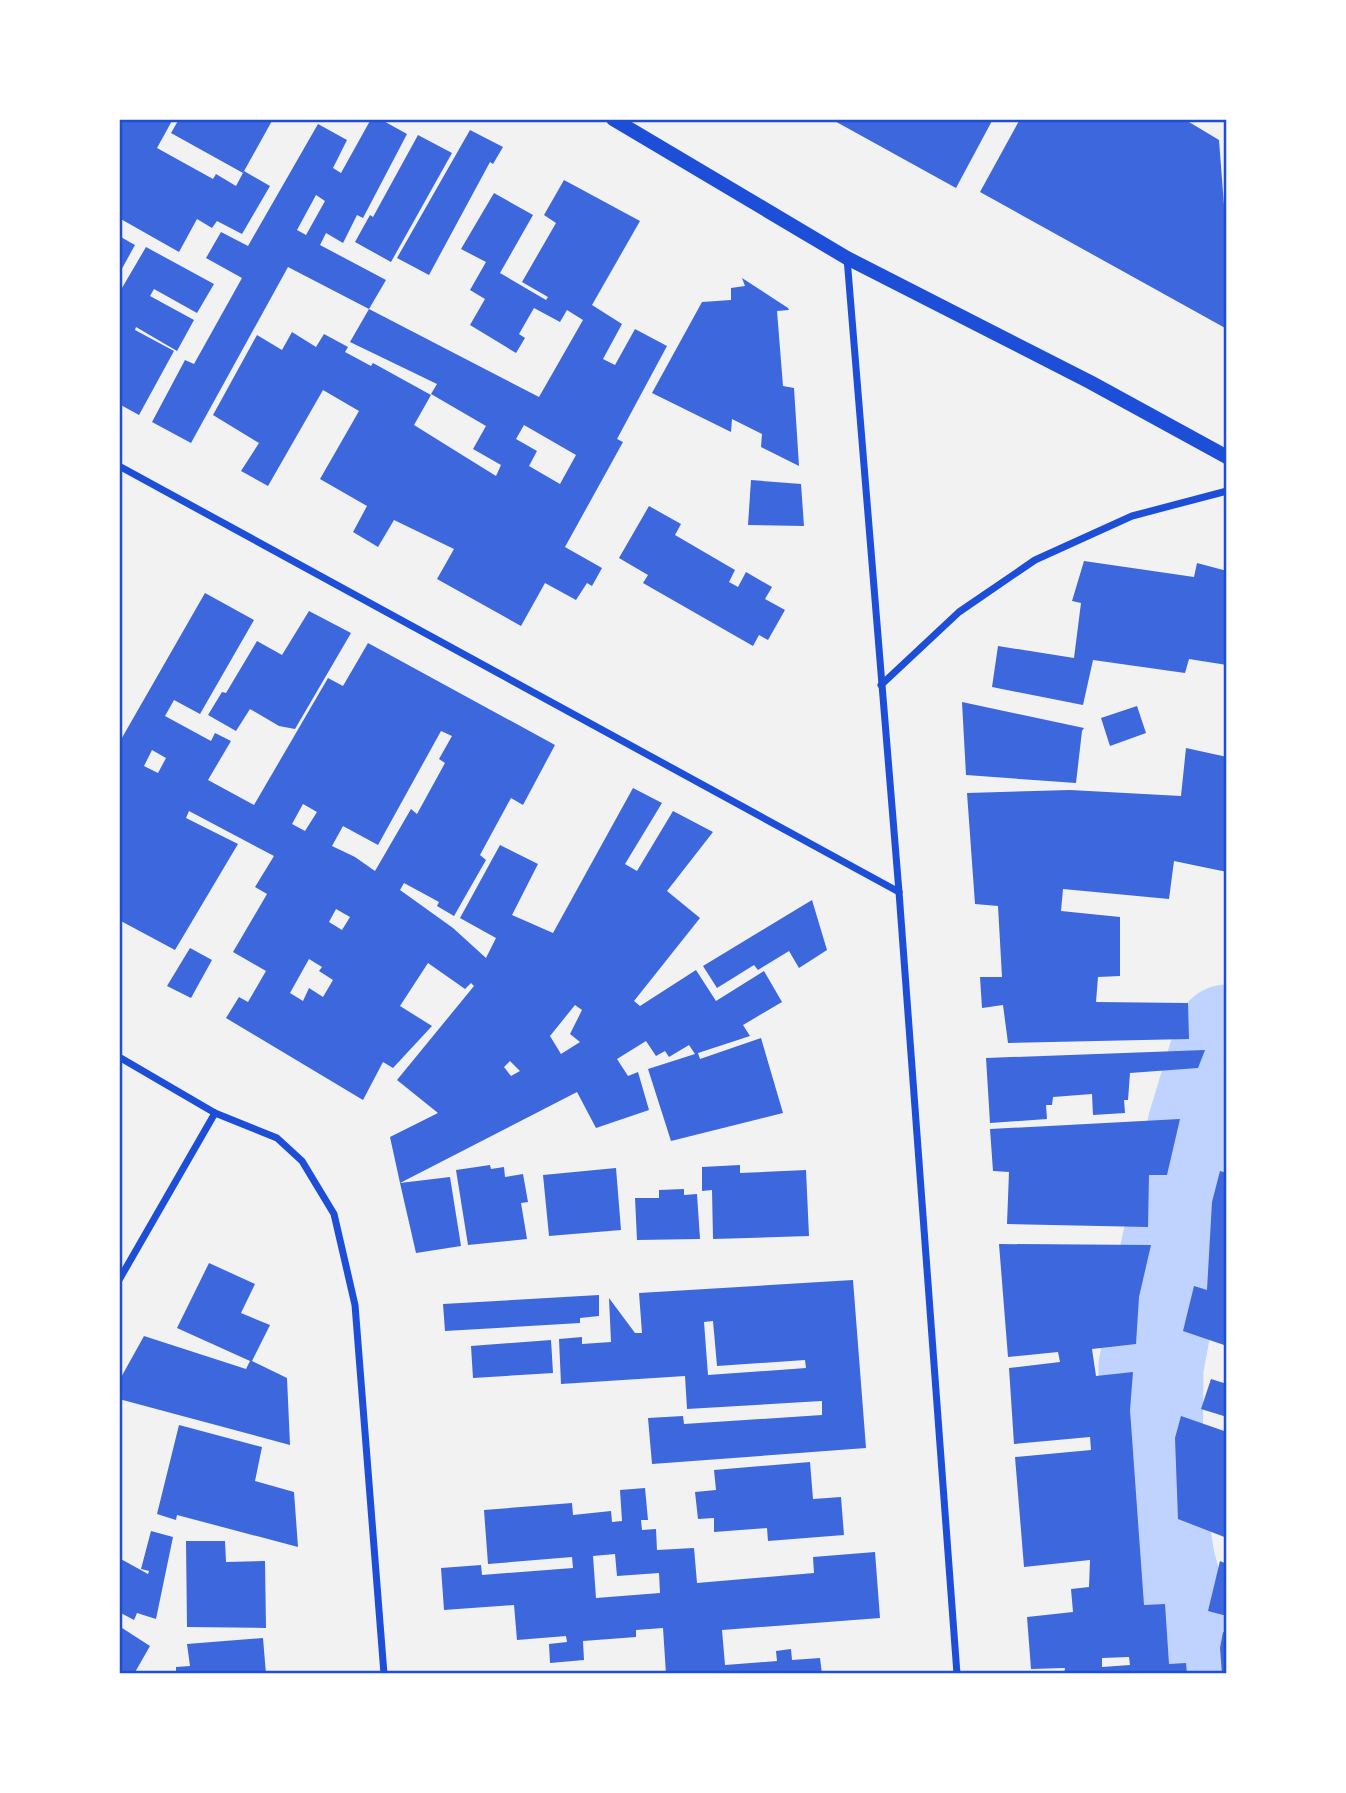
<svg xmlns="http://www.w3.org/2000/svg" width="1346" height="1793" font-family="'Public Sans',sans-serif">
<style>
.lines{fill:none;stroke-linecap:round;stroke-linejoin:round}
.river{stroke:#bfd3fe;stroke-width:105}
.building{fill:#3d67dc;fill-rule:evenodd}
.minor{stroke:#1d4ed8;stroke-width:7}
.secondary{stroke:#1d4ed8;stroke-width:14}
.neatline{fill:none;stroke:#1d4ed8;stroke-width:2.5}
</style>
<rect width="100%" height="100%" fill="#f2f2f2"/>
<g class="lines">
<!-- river -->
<polyline class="river" points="1194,1674 1163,1564 1150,1486 1151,1367 1170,1264 1200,1126 1227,1037"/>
</g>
<!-- building -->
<g class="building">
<polygon points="119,119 173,119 157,148 213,179 216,174 236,186 244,171 270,186 242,234 217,221 212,228 197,219 179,252 119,218"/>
<polygon points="179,119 273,119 243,173 171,133"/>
<path d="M371,119H380L407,134L363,218L357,215L343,243L326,233L320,245L386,280L369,309L288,267L191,443L152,422L185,360L194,364L242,278L206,258L221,232L248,246L318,124L347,140L333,168L341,173ZM316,195L325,201L306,235L297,230Z"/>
<polygon points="831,119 993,119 956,188"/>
<polygon points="1020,119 1184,119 1219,140 1227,245 1227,329 980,192"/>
<polygon points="470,130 503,147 493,164 490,162 429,275 397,258"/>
<polygon points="418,135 452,153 391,262 355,242 370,215 373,217"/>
<path d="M564,180L640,221L592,305L622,324L603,359L615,365L635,329L667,346L617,439L623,442L565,547L602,568L592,586L587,583L576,600L545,583L521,626L437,579L454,549L394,520L378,547L353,532L367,506L320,479L359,411L323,390L268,486L241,471L259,443L213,415L257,335L282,350L292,332L316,347L324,334L348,347L345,352L371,366L373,363L431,395L414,425L496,476L501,465L473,449L486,426L431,394L437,384L350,342L369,309L539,397L583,320L567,310L560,322L534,308L519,334L525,338L516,353L470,325L485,299L470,290L486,262L461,249L494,193L533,215L500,273L546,300L548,297L522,282L556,223L544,215ZM524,425L576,455L560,484L529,466L537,451L516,439Z"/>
<polygon points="119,236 135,245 119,274"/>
<polygon points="146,247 214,284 197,313 154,289 150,296 194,320 177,351 136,327 135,330 174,351 139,415 119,404 119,287 122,288"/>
<polygon points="742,278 788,308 789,310 777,311 783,386 794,388 799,466 761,447 762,434 732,419 731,432 652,393 702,302 731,300 731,288 745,286"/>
<polygon points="751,480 801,484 804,526 748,525"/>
<polygon points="649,506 681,524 675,535 735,570 729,582 738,587 746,572 772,587 765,599 785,610 768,640 759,635 753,646 643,583 648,575 619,558"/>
<polygon points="1084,561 1194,577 1197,563 1227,571 1227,665 1189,659 1185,673 1093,660 1083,705 992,687 998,646 1074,658 1081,603 1072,601"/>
<path d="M205,593L254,620L200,714L174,700L165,716L211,741L215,733L231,741L208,780L254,805L328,678L343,686L368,643L555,745L523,805L511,798L480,855L486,860L454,916L437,906L439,902L404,883L400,890L453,928L486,958L496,938L460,918L500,845L538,864L512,915L553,933L633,788L662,803L625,864L637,871L673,811L713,832L667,891L700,918L634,1001L640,1006L696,970L716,1001L764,971L782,1002L743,1025L750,1036L698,1053L700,1059L761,1038L783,1113L671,1141L648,1069L695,1054L689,1045L669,1057L665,1051L656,1056L646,1041L617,1059L628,1076L638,1072L649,1110L596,1128L577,1092L400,1183L390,1137L438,1113L397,1080L474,986L471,983L465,989L428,963L400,1006L432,1026L393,1068L383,1062L363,1100L226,1018L239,997L248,1002L266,971L233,952L267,894L255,887L274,856L189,811L186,818L238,844L175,950L119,920V743ZM441,731L452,736L439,759L445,763L417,814L411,809L375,871L355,857L332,846L343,826L378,845ZM152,750L166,758L158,773L144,766ZM303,804L317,812L305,831L292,824ZM336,909L350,917L342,930L329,922ZM309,959L322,967L319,971L333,980L323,997L309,988L303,1001L290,993ZM575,1005L582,1010L570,1034L580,1042L561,1054L550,1036ZM510,1061L520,1071L511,1076L504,1067Z"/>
<polygon points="309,611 351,633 295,729 279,726 250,709 236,731 208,715 222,692 226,693 257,641 282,655"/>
<polygon points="962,702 1084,728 1082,731 1076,783 966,775"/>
<polygon points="1137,706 1146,733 1110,746 1101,718"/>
<polygon points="1186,748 1227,757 1227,872 1174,861 1169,899 1063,889 1061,911 1120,917 1120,976 1098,977 1096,1002 1188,1003 1189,1039 1008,1043 1003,1005 982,1008 980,977 1002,977 998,906 975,904 967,793 1070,790 1181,796"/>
<polygon points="812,900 827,950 799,968 789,951 758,970 754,965 717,988 703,966"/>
<polygon points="190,948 212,960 191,998 167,986"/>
<polygon points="1205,1050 1198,1068 1130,1073 1128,1100 1124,1100 1125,1113 1093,1115 1092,1094 1053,1097 1052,1105 1046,1105 1047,1119 990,1123 986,1058"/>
<polygon points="1180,1119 1167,1175 1149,1175 1148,1227 1007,1224 1009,1172 993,1171 990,1129"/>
<polygon points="490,1165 491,1169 504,1167 505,1177 523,1174 528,1202 521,1203 527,1239 468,1245 456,1170"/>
<polygon points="740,1165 740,1173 806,1170 809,1236 713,1239 712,1190 702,1191 702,1167"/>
<polygon points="616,1168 621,1230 549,1236 543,1175"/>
<polygon points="1220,1171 1227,1173 1227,1346 1183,1331 1194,1286 1207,1290 1212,1202"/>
<polygon points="450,1177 461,1246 416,1253 400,1183"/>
<polygon points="684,1189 684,1195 697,1194 700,1239 637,1240 635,1198 659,1198 659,1190"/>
<path d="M999,1244L1151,1245L1139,1297L1136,1344L1092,1349L1096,1376L1133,1372L1130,1410L1144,1605L1165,1604L1169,1664L1186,1663L1187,1674H1064L1065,1668L1031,1669L1027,1617L1073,1612L1071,1589L1089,1587L1090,1560L1024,1567L1015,1457L1091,1450L1090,1437L1014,1444L1009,1368L1060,1362L1058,1352L1008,1357ZM1129,1657L1130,1665L1102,1667V1658Z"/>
<polygon points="209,1263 255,1284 241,1313 270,1325 252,1361 287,1378 290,1445 119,1399 119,1381 144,1336 246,1369 250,1361 177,1328"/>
<path d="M853,1280L866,1448L652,1464L648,1418L683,1416L684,1424L822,1415V1401L687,1409L685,1376L561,1384L559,1339L582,1337V1344L611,1342L609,1298L635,1333H642L639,1293ZM713,1321L717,1366L805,1360L806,1368L708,1375L704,1322Z"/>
<polygon points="599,1295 599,1316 580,1318 580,1323 445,1331 443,1304"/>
<polygon points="551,1340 553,1373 473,1378 471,1346"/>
<polygon points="1211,1379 1227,1384 1227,1417 1201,1409"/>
<polygon points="1181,1416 1227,1432 1227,1538 1178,1519 1175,1438"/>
<polygon points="179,1425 262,1447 255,1481 294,1492 298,1547 177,1515 176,1520 157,1514"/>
<polygon points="810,1462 813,1499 841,1497 844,1535 768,1541 767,1528 714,1532 714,1518 698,1519 695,1492 716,1490 714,1470"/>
<path d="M645,1488L648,1520H641L642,1530L656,1529L657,1550L694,1548L697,1583L814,1573L813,1557L875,1552L880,1618L722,1630L725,1665L777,1661L776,1651L791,1649L792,1660L820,1658L822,1674H666L663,1628L636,1630V1637L583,1641L584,1660L550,1663L549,1644L567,1642L566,1636L517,1640L514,1605L444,1610L441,1568L481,1565L482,1575L573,1568L572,1557L488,1564L484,1510L572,1503L573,1515L611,1511L612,1522L622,1521L620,1490ZM615,1554L617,1576L659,1573L660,1593L596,1598L593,1556Z"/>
<polygon points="151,1531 173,1537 156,1619 137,1613 134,1620 119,1612 119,1558 148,1574 149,1571 141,1569"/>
<polygon points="186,1541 225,1541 226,1562 265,1561 266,1628 187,1627"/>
<polygon points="1220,1561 1227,1564 1227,1616 1208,1611"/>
<polygon points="119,1626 150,1646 134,1674 119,1674"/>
<polygon points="1223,1632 1227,1633 1227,1674 1222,1674 1220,1648"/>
<polygon points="263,1638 266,1674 176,1674 176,1667 190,1666 187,1644"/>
</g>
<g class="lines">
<!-- minor -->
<g class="minor">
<polyline points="847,258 899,892 957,1674"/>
<polyline points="119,466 899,892"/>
<polyline points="881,685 959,612 1035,560 1132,516 1227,491"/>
<polyline points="119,1057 215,1113 277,1138 302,1161 334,1214 355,1305 384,1674"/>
<polyline points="119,1280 215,1113"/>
</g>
<!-- secondary -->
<polyline class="secondary" points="613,119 847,258 1090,382 1227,457"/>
</g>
<!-- border -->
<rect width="1346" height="1793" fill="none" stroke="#ffffff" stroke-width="242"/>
<rect x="121" y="121" width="1104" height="1551" class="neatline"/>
</svg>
